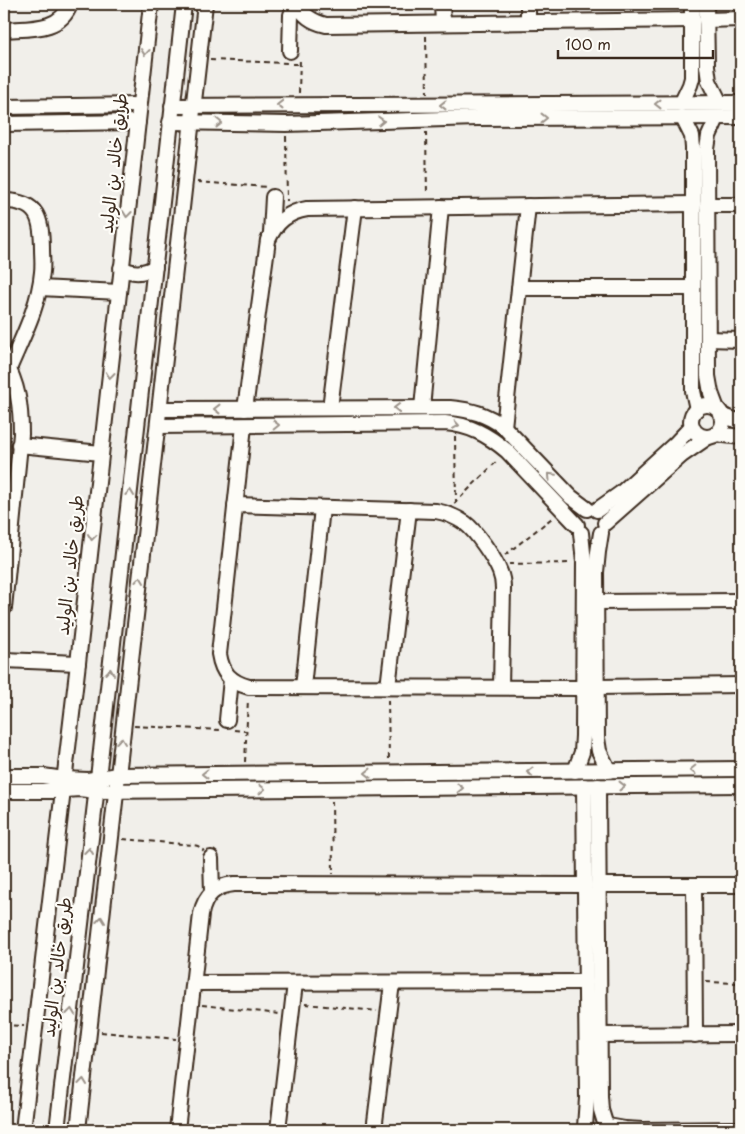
<svg xmlns="http://www.w3.org/2000/svg" width="745" height="1134" font-family="'Playpen Sans','Playpen Sans Arabic',sans-serif">
<style>
.lines{fill:none;stroke-linecap:round;stroke-linejoin:round}
.minor-casing{stroke:#3b2a1e;stroke-width:18}
.path{stroke:#3b2a1e;stroke-width:2;stroke-dasharray:5 4;stroke-linecap:butt}
.minor{stroke:#fdfcf7;stroke-width:14}
.oneway{stroke:#9c938a}
.labels{text-anchor:middle;stroke-width:4.5;stroke-linejoin:round;paint-order:stroke}
.street-label{font-size:18px;fill:#3b2a1e;stroke:#fdfcf7}
</style>
<rect width="100%" height="100%" fill="#f1efea"/>
<filter id="ink" filterUnits="userSpaceOnUse"><feTurbulence type="fractalNoise" baseFrequency=".02" numOctaves="2"/><feDisplacementMap in="SourceGraphic" scale="10" xChannelSelector="R" yChannelSelector="G"/><feConvolveMatrix kernelMatrix="1 2 1 2 8 2 1 2 1" color-interpolation-filters="sRGB"/></filter>
<g filter="url(#ink)">
<g class="lines">
<defs>
<g id="minor">
<path d="M298,4C303,16 313,22 326,25L692,20"/>
<polyline points="442,4 443,23"/>
<polyline points="528,4 528,22"/>
<polyline points="706,4 707,66 709,81 720,103"/>
<polyline points="706,20 741,19"/>
<path d="M4,30C28,28 61,32 70,4"/>
<polyline points="290,51 291,15 295,4"/>
<polyline points="681,104 690,85 692,78 692,4"/>
<polyline points="172,106 741,103"/>
<polyline points="4,107 139,105"/>
<polyline points="683,118 692,136 693,148 693,391 697,409"/>
<polyline points="717,118 709,136 707,149 708,376 711,393 717,409"/>
<polyline points="170,122 286,124 477,118 741,117"/>
<polyline points="4,124 138,122"/>
<path d="M4,201C38,201 42,219 42,249C42,256 43,264 42,272C39,306 22,338 9,369"/>
<polyline points="707,205 741,205"/>
<polyline points="271,233 273,197"/>
<path d="M121,268C133,274 143,274 155,267"/>
<polyline points="40,288 119,292"/>
<polyline points="519,288 693,288"/>
<polyline points="708,339 741,340"/>
<path d="M4,360C18,384 21,406 21,434L4,608"/>
<circle cx="707" cy="421" r="16"/>
<polyline points="330,408 355,208"/>
<polyline points="422,408 441,207"/>
<path d="M160,409L450,408C472,410 486,414 504,427L571,497L587,509"/>
<path d="M245,409L268,240C276,222 288,212 307,209L693,204"/>
<polyline points="721,415 741,422"/>
<path d="M158,426L445,423C470,425 488,435 507,451L577,525"/>
<path d="M244,426L219,654C222,673 230,682 249,687L584,688"/>
<polyline points="504,427 528,206"/>
<polyline points="716,434 741,437"/>
<polyline points="19,445 101,453"/>
<path d="M235,505L436,511C447,513 456,517 465,523C476,531 495,559 500,572C502,577 503,582 503,588L501,687"/>
<polyline points="597,510 621,493 675,444 692,426"/>
<polyline points="605,523 682,455 708,437"/>
<polyline points="601,533 598,552 596,572 597,738 599,751 609,771"/>
<polyline points="596,602 741,601"/>
<polyline points="4,660 78,663"/>
<polyline points="303,687 322,508"/>
<polyline points="388,687 409,510"/>
<polyline points="597,687 741,685"/>
<polyline points="227,720 231,679"/>
<polyline points="575,771 582,752 583,736 584,562 581,533"/>
<polyline points="4,776 43,776 64,779 88,780 117,775 741,769"/>
<polyline points="584,786 587,1098 585,1127"/>
<polyline points="598,786 600,1096 601,1110 605,1123"/>
<polyline points="4,791 53,791 79,789 96,791 741,785"/>
<polyline points="211,858 212,892"/>
<polyline points="599,885 741,885"/>
<polyline points="694,885 695,1035"/>
<polyline points="194,983 586,982"/>
<polyline points="599,1035 741,1034"/>
<polyline points="608,1126 625,1129 642,1130 741,1129"/>
<polyline points="23,1130 78,663 151,4"/>
<polyline points="57,1130 98,778 184,4"/>
<polyline points="78,1130 205,4"/>
<path d="M177,1130L201,914C205,895 215,886 234,884L585,885"/>
<polyline points="278,1130 295,983"/>
<polyline points="374,1130 392,983"/>
</g>
</defs>
<!-- minor casing -->
<use href="#minor" class="minor-casing"/>
<!-- path -->
<g class="path">
<polyline points="392,4 393,11"/>
<polyline points="426,36 427,94"/>
<polyline points="210,60 287,63"/>
<polyline points="292,64 300,64"/>
<polyline points="299,93 300,58"/>
<polyline points="426,132 427,195"/>
<polyline points="286,136 287,201"/>
<polyline points="197,182 267,187"/>
<polyline points="455,436 456,502"/>
<polyline points="454,504 498,460"/>
<polyline points="505,555 552,518"/>
<polyline points="509,564 571,563"/>
<polyline points="388,700 389,760"/>
<polyline points="134,726 220,730"/>
<polyline points="234,730 247,731"/>
<polyline points="245,762 248,699"/>
<polyline points="332,801 333,874"/>
<polyline points="123,839 193,845 198,846 204,851"/>
<polyline points="706,982 741,983"/>
<polyline points="305,1004 377,1011"/>
<polyline points="202,1005 279,1014"/>
<polyline points="4,1025 24,1026"/>
<polyline points="101,1032 176,1039"/>
</g>
<!-- minor -->
<use href="#minor" class="minor"/>
</g>
<!-- one-way arrows -->
<defs><path id="oneway-chevron" d="M-2-3.5L2.5 0L-2 3.5" fill="none" stroke-width="1.6" stroke-linecap="round" stroke-linejoin="round" transform="scale(1.25)"/></defs>
<g class="oneway">
<use href="#oneway-chevron" transform="translate(145 52) rotate(96)"/>
<use href="#oneway-chevron" transform="translate(658 104) rotate(180)"/>
<use href="#oneway-chevron" transform="translate(280 105) rotate(180)"/>
<use href="#oneway-chevron" transform="translate(443 105) rotate(180)"/>
<use href="#oneway-chevron" transform="translate(544 118)"/>
<use href="#oneway-chevron" transform="translate(381 121) rotate(-2)"/>
<use href="#oneway-chevron" transform="translate(219 123) rotate(1)"/>
<use href="#oneway-chevron" transform="translate(127 214) rotate(96)"/>
<use href="#oneway-chevron" transform="translate(110 375) rotate(96)"/>
<use href="#oneway-chevron" transform="translate(397 408) rotate(180)"/>
<use href="#oneway-chevron" transform="translate(217 409) rotate(180)"/>
<use href="#oneway-chevron" transform="translate(276 425) rotate(-1)"/>
<use href="#oneway-chevron" transform="translate(456 425) rotate(9)"/>
<use href="#oneway-chevron" transform="translate(551 476) rotate(-133)"/>
<use href="#oneway-chevron" transform="translate(130 493) rotate(-84)"/>
<use href="#oneway-chevron" transform="translate(92 537) rotate(96)"/>
<use href="#oneway-chevron" transform="translate(140 580) rotate(-83)"/>
<use href="#oneway-chevron" transform="translate(110 672) rotate(-84)"/>
<use href="#oneway-chevron" transform="translate(121 741) rotate(-83)"/>
<use href="#oneway-chevron" transform="translate(693 770) rotate(179)"/>
<use href="#oneway-chevron" transform="translate(530 772) rotate(180)"/>
<use href="#oneway-chevron" transform="translate(368 773) rotate(180)"/>
<use href="#oneway-chevron" transform="translate(205 774) rotate(180)"/>
<use href="#oneway-chevron" transform="translate(622 786)"/>
<use href="#oneway-chevron" transform="translate(460 788) rotate(-1)"/>
<use href="#oneway-chevron" transform="translate(262 789) rotate(-1)"/>
<use href="#oneway-chevron" transform="translate(89 851) rotate(-83)"/>
<use href="#oneway-chevron" transform="translate(101 920) rotate(-84)"/>
<use href="#oneway-chevron" transform="translate(71 1012) rotate(-83)"/>
<use href="#oneway-chevron" transform="translate(83 1082) rotate(-84)"/>
</g>
</g>
<g class="labels">
<!-- street labels -->
<g class="street-label">
<text transform="translate(114 163) rotate(-84)" y="6">طريق خالد بن الوليد</text>
<text transform="translate(70 565) rotate(-84)" y="6">طريق خالد بن الوليد</text>
<text transform="translate(57 967) rotate(-83)" y="6">طريق خالد بن الوليد</text>
</g>
</g>
<!-- margin -->
<rect width="745" height="1134" fill="none" stroke="#fdfcf7" stroke-width="20"/>
<rect x="10" y="10" width="725" height="1114" fill="none" stroke="#3b2a1e" stroke-width="2" filter="url(#ink)"/>
<!-- scale -->
<path d="M558 50v8h155v-8" fill="none" stroke="#3b2a1e" stroke-width="2.5"/>
<text x="565" y="50" font-size="15" fill="#3b2a1e" stroke="#fdfcf7" stroke-width="4" paint-order="stroke">100 m</text>
</svg>
